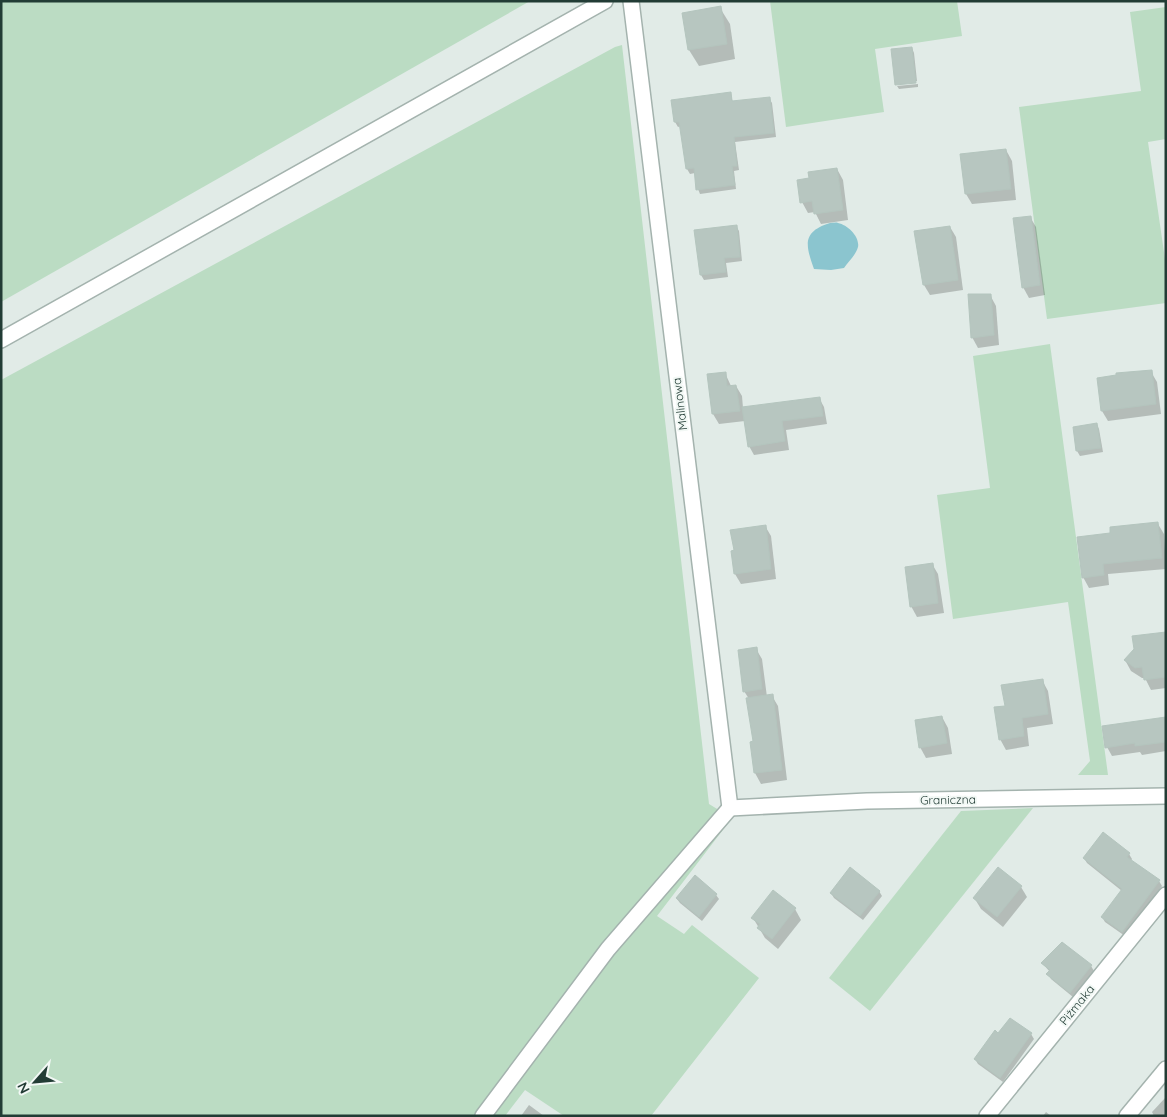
<svg xmlns="http://www.w3.org/2000/svg" width="1167" height="1117" font-family="Quicksand,sans-serif">
<style>
.green{fill:#bbdcc3}
.water{fill:#8bc5cf}
.shadow{fill:#0003}
.building{fill:#b7c6c0;stroke:#b4c5be}
.lines{fill:none;stroke-linecap:round;stroke-linejoin:round}
.minor-casing{stroke:#a4b3ae;stroke-width:18}
.minor{stroke:#fff;stroke-width:15}
.labels{text-anchor:middle;stroke-width:4;stroke-linejoin:round;paint-order:stroke}
.street-label{font-size:12px;fill:#223c35;stroke:#f2f8f5}
</style>
<rect width="100%" height="100%" fill="#e1ebe7"/>
<!-- green -->
<g class="green">
<polygon points="1,1 530,1 1,302"/>
<polygon points="770,1 957,1 962,36 875,49 884,112 786,127"/>
<polygon points="1166,7 1166,139 1148,142 1166,266 1166,303 1047,319 1019,107 1141,91 1130,12"/>
<polygon points="622,45 709,804 732,818 657,916 684,934 692,925 759,978 651,1116 564,1116 525,1090 505,1116 1,1116 1,380 615,47"/>
<polygon points="1050,344 1108,775 1078,775 1090,761 1068,602 953,619 937,495 990,488 973,356"/>
<polygon points="1033,808 870,1011 829,978 961,811"/>
</g>
<!-- water -->
<path class="water" d="M830,223C833,223 836,222 838,223C848,225 860,237 858,247C856,255 848,262 844,268L831,270L814,269C806,246 801,232 830,223Z"/>
<!-- shadow -->
<g class="shadow">
<polygon points="720,8 730,24 735,59 699,66 689,50 683,14"/>
<polygon points="912,48 914,53 917,81 897,83 897,85 893,50"/>
<polygon points="918,84 918,87 899,89 897,86"/>
<polygon points="730,94 733,102 769,98 772,103 776,137 735,142 739,170 734,171 736,189 700,194 698,189 695,173 690,174 687,169 681,126 678,127 675,122 672,101"/>
<polygon points="1006,150 1012,161 1016,200 972,204 966,194"/>
<polygon points="837,169 843,180 848,220 821,224 815,212 808,213 802,202 810,179"/>
<polygon points="1030,217 1036,227 1045,295 1029,298 1023,287"/>
<polygon points="736,226 739,231 742,261 726,263 728,277 704,280 701,275"/>
<polygon points="950,227 956,237 963,290 930,295 924,285"/>
<polygon points="990,295 996,306 999,345 978,348 972,337"/>
<polygon points="1151,372 1157,382 1161,414 1108,421 1102,411 1098,379"/>
<polygon points="725,373 731,386 736,386 742,396 743,408 819,398 824,407 827,424 786,430 789,450 754,455 749,446 745,421 719,424 713,414 708,375"/>
<polygon points="1097,425 1099,429 1103,452 1080,456 1077,451"/>
<polygon points="1158,524 1164,534 1166,569 1108,574 1109,585 1089,588 1083,577 1112,534"/>
<polygon points="765,526 771,536 776,579 741,584 735,574 732,552"/>
<polygon points="932,564 938,574 944,613 917,617 911,606"/>
<polygon points="1166,633 1166,688 1151,690 1145,678 1142,678 1131,671 1125,660"/>
<polygon points="756,649 762,659 767,697 772,696 778,706 787,780 761,784 755,773 751,743 754,742 749,699 744,691"/>
<polygon points="1042,680 1048,691 1053,724 1027,728 1029,746 1006,750 1000,739 1006,707"/>
<polygon points="942,717 948,728 952,754 926,758 920,747"/>
<polygon points="1166,718 1166,751 1142,755 1140,752 1112,756 1107,747"/>
<polygon points="1129,854 1132,859 1131,861 1159,881 1162,886 1125,936 1105,922 1102,917 1122,891 1087,863 1084,858"/>
<polygon points="1021,887 1027,897 1003,927 981,909 975,899"/>
<polygon points="879,891 882,896 863,920 834,898 831,893"/>
<polygon points="716,895 719,899 702,921 680,903 677,899"/>
<polygon points="795,909 801,920 778,949 765,938 753,918"/>
<polygon points="1063,943 1091,966 1094,971 1073,997 1051,979 1048,974 1050,972 1043,964"/>
<polygon points="1031,1034 1034,1039 1003,1082 978,1064 975,1059 999,1035"/>
<polygon points="1166,1097 1166,1116 1154,1116 1152,1112"/>
<polygon points="529,1105 544,1116 521,1116"/>
<polygon points="1046,1112 1051,1116 1043,1116"/>
</g>
<!-- building -->
<g class="building">
<polygon points="721,6 727,44 688,50 682,13"/>
<polygon points="912,47 916,83 895,85 891,49"/>
<polygon points="731,92 732,101 770,97 774,133 734,137 737,166 732,166 735,185 696,190 694,168 686,169 679,122 674,122 671,100"/>
<polygon points="1006,149 1011,189 965,194 960,154"/>
<polygon points="837,168 843,210 814,214 812,201 800,203 797,180 809,178 808,172"/>
<polygon points="1031,216 1040,285 1022,288 1013,218"/>
<polygon points="737,225 740,257 724,258 726,272 700,275 694,230"/>
<polygon points="950,226 958,280 923,285 914,231"/>
<polygon points="968,294 991,294 994,335 971,338"/>
<polygon points="1152,370 1156,404 1101,411 1097,378 1116,375 1116,373"/>
<polygon points="726,372 727,386 736,385 740,411 712,414 707,374"/>
<polygon points="820,397 823,416 782,421 785,441 748,447 742,407"/>
<polygon points="1097,423 1101,448 1076,451 1073,427"/>
<polygon points="1158,522 1162,558 1103,564 1104,575 1082,578 1077,537 1110,533 1110,527"/>
<polygon points="766,525 771,569 734,574 731,551 734,550 730,530"/>
<polygon points="933,563 938,603 910,607 905,567"/>
<polygon points="1166,632 1166,677 1144,680 1142,667 1135,668 1124,660 1134,649 1132,636"/>
<polygon points="757,647 762,689 743,692 738,650"/>
<polygon points="1043,679 1048,714 1022,718 1024,736 999,740 994,707 1005,706 1001,685"/>
<polygon points="773,694 782,770 754,773 750,742 753,741 746,698"/>
<polygon points="942,716 947,743 919,748 915,720"/>
<polygon points="1166,717 1166,742 1135,746 1135,743 1105,748 1102,726"/>
<polygon points="1103,832 1130,853 1127,857 1160,880 1122,932 1101,917 1122,889 1083,858"/>
<polygon points="850,867 880,891 860,916 830,893"/>
<polygon points="998,867 1022,886 997,917 973,898"/>
<polygon points="695,875 717,894 699,917 676,898"/>
<polygon points="773,890 796,908 772,939 757,928 760,924 751,918"/>
<polygon points="1062,942 1092,965 1070,993 1046,974 1050,970 1041,963"/>
<polygon points="1010,1018 1032,1033 1000,1078 974,1059 995,1030 998,1033"/>
</g>
<g class="lines">
<defs>
<g id="minor">
<polyline points="631,1 730,808"/>
<polyline points="1,340 605,1"/>
<polyline points="730,808 867,801 1166,796"/>
<polyline points="483,1116 608,949 730,808"/>
<polyline points="987,1116 1166,895"/>
<polyline points="1127,1116 1166,1069"/>
</g>
</defs>
<!-- minor casing -->
<use href="#minor" class="minor-casing"/>
<!-- minor -->
<use href="#minor" class="minor"/>
</g>
<g class="labels">
<!-- street labels -->
<g class="street-label">
<text transform="translate(680 404) rotate(-97)" y="4">Malinowa</text>
<text transform="translate(948 800) rotate(-1)" y="4">Graniczna</text>
<text transform="translate(1077 1005) rotate(-51)" y="4">Piżmaka</text>
</g>
</g>
<!-- border -->
<rect width="1167" height="1117" fill="none" stroke="#223c35" stroke-width="5"/>
<!-- north arrow -->
<g transform="translate(35 1082) rotate(243)" stroke="#f2f8f5" stroke-width="4" paint-order="stroke">
<path d="M0-4L9 19L0 12L-9 19Z" fill="#223c35"/>
<text y="-8" font-size="14" font-weight="bold" text-anchor="middle" fill="#223c35">N</text>
</g>
</svg>
